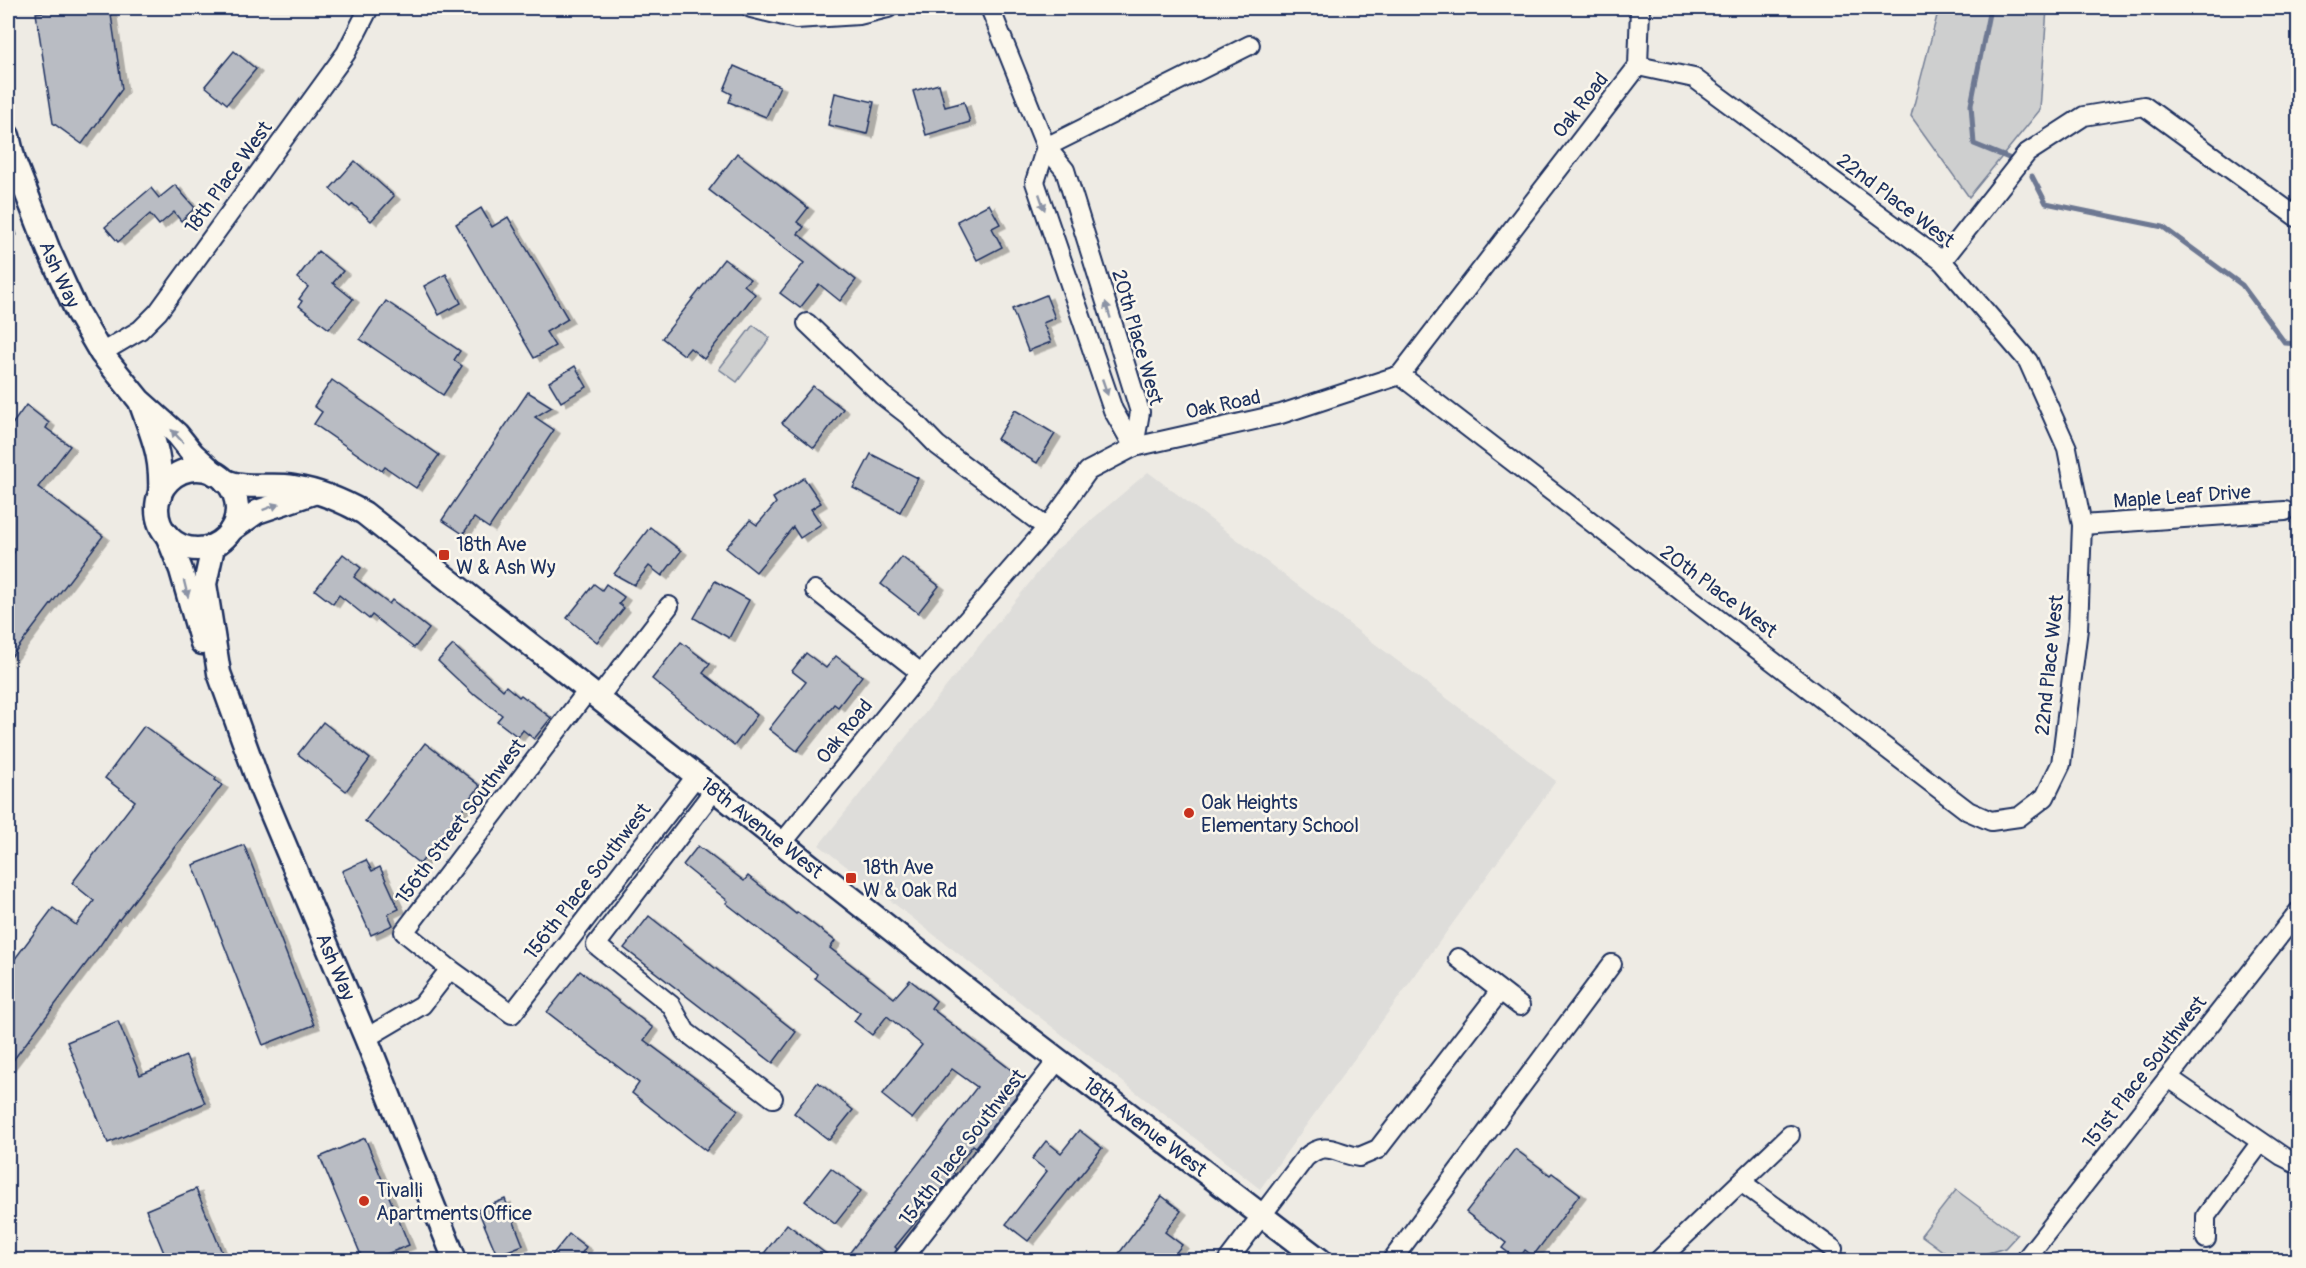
<svg xmlns="http://www.w3.org/2000/svg" width="2306" height="1268" font-family="Pangolin,sans-serif">
<style>
.built{fill:#deddda}
.green{fill:#cecfcf;stroke:#747f96;stroke-width:1.5}
.lines{fill:none;stroke-linecap:round;stroke-linejoin:round}
.stream{stroke:#6d7892;stroke-width:5}
.building{fill:#b9bcc3;stroke:#1b2f5e;stroke-width:1.5;filter:url(#shadow)}
.minor-casing{stroke:#1b2f5e;stroke-width:22}
.tertiary-casing{stroke:#1b2f5e;stroke-width:27}
.minor{stroke:#fbf7ec;stroke-width:18}
.tertiary{stroke:#fbf7ec;stroke-width:22}
.oneway{fill:#8b93a5}
.poi-dot{fill:#c8321e;stroke:#fbf7ec;stroke-width:2}
.labels{text-anchor:middle;stroke-width:5;stroke-linejoin:round;paint-order:stroke}
.street-label{font-size:20px;fill:#1b2f5e;stroke:#fbf7ec}
.poi-label{font-size:20px;fill:#1b2f5e;stroke:#fbf7ec;text-anchor:start}
</style>
<defs>
<filter id="shadow"><feDropShadow dx="6" dy="3.5" stdDeviation="0" flood-color="#0004"/></filter>
</defs>
<rect width="100%" height="100%" fill="#eeebe4"/>
<filter id="ink" filterUnits="userSpaceOnUse"><feTurbulence type="fractalNoise" baseFrequency=".0167" numOctaves="2"/><feDisplacementMap in="SourceGraphic" scale="12" xChannelSelector="R" yChannelSelector="G"/><feConvolveMatrix kernelMatrix="1 2 1 2 8 2 1 2 1" color-interpolation-filters="sRGB"/></filter>
<g filter="url(#ink)">
<!-- built -->
<polygon class="built" points="1148,472 1556,781 1260,1189 819,845 1056,550"/>
<!-- green -->
<g class="green">
<polygon points="1939,8 2047,8 2040,110 1969,197 1911,116"/>
<polygon points="8,209 17,235 8,241"/>
<polygon points="753,325 770,338 737,382 719,369"/>
<polygon points="1956,1190 2017,1235 2005,1248 1981,1255 1976,1260 1955,1260 1921,1235"/>
</g>
<g class="lines">
<!-- stream -->
<g class="stream">
<polyline points="1990,8 1971,105 1974,144 2011,159"/>
<polyline points="2032,176 2046,203 2163,227 2242,285 2285,343 2298,344"/>
</g>
</g>
<!-- building -->
<g class="building">
<polygon points="73,8 110,8 122,89 82,144 53,123 36,13"/>
<polygon points="234,51 256,69 227,104 205,86"/>
<polygon points="734,66 780,86 766,117 729,102 732,94 724,90"/>
<polygon points="939,84 945,107 964,102 970,122 926,135 913,91"/>
<polygon points="835,93 874,102 867,134 828,125"/>
<polygon points="737,153 808,208 797,222 804,227 798,234 856,280 840,301 819,284 800,308 780,293 804,263 709,190"/>
<polygon points="355,161 394,196 371,221 353,204 350,207 330,189"/>
<polygon points="175,185 195,208 181,221 174,212 159,225 150,214 118,242 105,227 151,188 159,198"/>
<polygon points="989,204 1000,224 992,228 1002,247 977,260 957,221"/>
<polygon points="481,208 492,227 508,217 568,319 546,332 555,346 534,358 456,224"/>
<polygon points="318,251 343,271 333,283 353,299 329,329 299,306 302,301 299,299 308,287 297,278"/>
<polygon points="724,259 750,279 744,285 755,294 704,359 690,348 684,355 662,338"/>
<polygon points="446,274 461,303 439,315 424,286"/>
<polygon points="1046,295 1055,318 1043,323 1051,342 1028,351 1012,309"/>
<polygon points="386,301 460,351 454,360 462,366 443,395 360,339"/>
<polygon points="575,366 587,387 561,402 549,382"/>
<polygon points="332,380 439,455 416,488 385,467 382,471 314,424 322,412 314,406"/>
<polygon points="813,386 843,409 814,448 782,423"/>
<polygon points="528,392 552,407 535,417 554,430 489,528 474,518 463,534 442,520"/>
<polygon points="26,405 49,423 46,428 70,446 38,487 103,536 8,661 8,560 14,552 8,547 8,430"/>
<polygon points="1015,410 1055,434 1037,463 997,439"/>
<polygon points="871,454 918,478 900,512 853,488"/>
<polygon points="804,478 821,503 811,509 821,524 800,538 793,527 756,572 726,548 750,520 757,525 776,503 773,498"/>
<polygon points="650,527 681,551 662,576 649,566 634,585 614,574"/>
<polygon points="343,554 361,568 354,577 389,604 392,600 429,629 414,648 372,615 369,619 339,595 333,604 315,590"/>
<polygon points="902,557 939,586 918,613 881,584"/>
<polygon points="715,581 749,600 729,638 694,618"/>
<polygon points="594,584 602,590 606,584 624,597 619,604 624,608 597,642 567,618"/>
<polygon points="681,642 710,664 703,673 757,715 734,746 652,679"/>
<polygon points="453,645 503,690 506,686 519,697 521,695 551,718 534,739 523,730 518,737 497,721 502,715 475,694 474,695 438,661"/>
<polygon points="806,653 826,668 836,656 862,676 838,707 834,704 797,751 769,729 806,682 792,671"/>
<polygon points="323,722 370,759 346,791 298,754"/>
<polygon points="144,726 216,778 215,780 222,785 119,920 118,919 101,944 8,1067 8,968 53,908 76,925 94,901 72,883 135,801 105,778"/>
<polygon points="425,743 480,786 420,864 365,821"/>
<polygon points="244,845 314,1025 263,1045 193,865"/>
<polygon points="698,846 744,881 748,876 796,914 797,912 835,941 830,948 894,998 910,980 936,1001 931,1008 1027,1082 976,1147 973,1145 952,1172 955,1174 895,1247 897,1249 891,1260 844,1260 977,1087 952,1069 912,1119 882,1095 922,1045 887,1016 872,1035 854,1021 860,1013 815,978 817,974 726,903 728,901 683,865"/>
<polygon points="366,860 372,871 380,867 399,909 388,914 393,925 371,935 342,871"/>
<polygon points="649,916 796,1032 773,1063 624,948"/>
<polygon points="580,971 653,1028 644,1040 738,1110 706,1151 632,1093 639,1083 547,1012"/>
<polygon points="118,1021 140,1075 186,1056 205,1103 108,1143 67,1042"/>
<polygon points="818,1082 853,1110 829,1140 794,1113"/>
<polygon points="1079,1130 1102,1148 1028,1241 1006,1224 1047,1171 1032,1159 1046,1141 1061,1153"/>
<polygon points="365,1138 409,1245 372,1260 363,1260 320,1157"/>
<polygon points="1515,1149 1550,1175 1552,1173 1580,1194 1533,1256 1525,1250 1518,1260 1502,1248 1506,1243 1466,1212"/>
<polygon points="831,1168 861,1191 835,1224 805,1201"/>
<polygon points="196,1189 225,1260 167,1260 146,1210"/>
<polygon points="1162,1196 1181,1211 1165,1232 1182,1245 1170,1260 1114,1260"/>
<polygon points="505,1199 523,1245 497,1255 478,1210"/>
<polygon points="787,1224 834,1260 776,1260 765,1252"/>
<polygon points="569,1234 586,1247 577,1260 548,1260"/>
</g>
<g class="lines">
<defs>
<g id="minor">
<polyline points="751,8 796,19 859,15 888,8"/>
<polyline points="990,8 1046,147 1065,170 1140,412 1134,447"/>
<polyline points="1046,147 1035,182 1113,410 1134,447"/>
<polyline points="1046,147 1250,45"/>
<polyline points="1942,261 2027,153 2084,116 2144,106 2298,218"/>
<polyline points="807,323 882,395 908,415 937,445 1047,528"/>
<polyline points="101,353 140,330 158,312 346,53 369,8"/>
<polyline points="1400,375 1968,811 1991,821 2019,817 2045,797 2061,764 2078,629 2082,525 2067,448 2028,361 1942,261 1694,78 1638,66"/>
<polyline points="2082,525 2285,511"/>
<polyline points="815,590 921,673"/>
<polyline points="599,697 669,606"/>
<polyline points="715,789 596,945 671,1005 686,1032 773,1098"/>
<polyline points="783,842 921,673 1047,528 1088,471 1134,447 1281,414 1400,375 1638,66 1640,8"/>
<polyline points="1458,958 1520,1006"/>
<polyline points="450,969 404,932 589,689"/>
<polyline points="366,1038 422,1005 450,969 512,1014 697,775"/>
<polyline points="2169,1078 2282,1156 2298,1164"/>
<polyline points="1741,1182 1833,1249"/>
<polyline points="2206,1239 2206,1216 2261,1142"/>
<polyline points="902,1260 1057,1061"/>
<path d="M1228,1260L1305,1158C1327,1139 1336,1154 1359,1157L1378,1149L1500,991"/>
<polyline points="1392,1260 1612,964"/>
<polyline points="1659,1260 1790,1135"/>
<polyline points="2025,1260 2298,912"/>
</g>
<g id="tertiary">
<path id="s1" d="M8,136L14,161L49,251L77,312L101,353L139,400L177,434L193,454L215,474"/>
<path d="M141,404C154,441 162,456 160,496"/>
<circle cx="197" cy="509" r="40"/>
<path id="s2" d="M225,481C248,490 270,483 294,487C319,491 343,501 364,513L1007,1021L1320,1260"/>
<polyline points="231,530 257,512 313,493"/>
<polyline points="167,535 181,570 202,643"/>
<path id="s3" d="M213,547L205,584L219,673L260,786L366,1038L455,1260"/>
</g>
</defs>
<!-- minor casing -->
<use href="#minor" class="minor-casing"/>
<!-- tertiary casing -->
<use href="#tertiary" class="tertiary-casing"/>
<!-- minor -->
<use href="#minor" class="minor"/>
<!-- tertiary -->
<use href="#tertiary" class="tertiary"/>
</g>
<!-- one-way arrows -->
<defs><path id="oneway-solid" d="M-6-.8H1V-3.2L6.5 0L1 3.2V.8H-6Z" transform="scale(1.5)"/></defs>
<g class="oneway">
<use href="#oneway-solid" transform="translate(1042 202) rotate(71)"/>
<use href="#oneway-solid" transform="translate(1108 310) rotate(-107)"/>
<use href="#oneway-solid" transform="translate(1105 387) rotate(71)"/>
<use href="#oneway-solid" transform="translate(177 436) rotate(-133)"/>
<use href="#oneway-solid" transform="translate(271 507) rotate(-20)"/>
<use href="#oneway-solid" transform="translate(186 589) rotate(76)"/>
</g>
</g>
<!-- markers -->
<g class="poi-dot">
<rect x="438" y="549" width="12" height="12" rx="3"/>
<circle cx="1189" cy="813" r="6"/>
<rect x="845" y="872" width="12" height="12" rx="3"/>
<circle cx="364" cy="1201" r="6"/>
</g>
<g class="labels">
<!-- street labels -->
<g class="street-label">
<text transform="translate(1580 105) rotate(-52)" y="7">Oak Road</text>
<text transform="translate(228 177) rotate(-54)" y="7">18th Place West</text>
<text transform="translate(1896 200) rotate(37)" y="7">22nd Place West</text>
<text dy="7" stroke="none"><textPath href="#s1" startOffset="148">Ash Way</textPath></text>
<text transform="translate(1138 337) rotate(74)" y="7">20th Place West</text>
<text transform="translate(1223 404) rotate(-12)" y="7">Oak Road</text>
<text transform="translate(2182 496) rotate(-4)" y="7">Maple Leaf Drive</text>
<text transform="translate(1719 591) rotate(37)" y="7">20th Place West</text>
<text transform="translate(2049 665) rotate(-84)" y="7">22nd Place West</text>
<text transform="translate(844 731) rotate(-51)" y="7">Oak Road</text>
<text transform="translate(460 821) rotate(-53)" y="7">156th Street Southwest</text>
<text dy="7" stroke="none"><textPath href="#s2" startOffset="652">18th Avenue West</textPath></text>
<text transform="translate(587 881) rotate(-52)" y="7">156th Place Southwest</text>
<text dy="7" stroke="none"><textPath href="#s3" startOffset="444">Ash Way</textPath></text>
<text transform="translate(2144 1072) rotate(-52)" y="7">151st Place Southwest</text>
<text dy="7" stroke="none"><textPath href="#s2" startOffset="1138">18th Avenue West</textPath></text>
<text transform="translate(962 1147) rotate(-52)" y="7">154th Place Southwest</text>
</g>
<!-- poi labels -->
<g class="poi-label">
<text x="456" y="551">18th Ave<tspan x="456" dy="23">W &amp; Ash Wy</tspan></text>
<text x="1201" y="809">Oak Heights<tspan x="1201" dy="23">Elementary School</tspan></text>
<text x="863" y="874">18th Ave<tspan x="863" dy="23">W &amp; Oak Rd</tspan></text>
<text x="376" y="1197">Tivalli<tspan x="376" dy="23">Apartments Office</tspan></text>
</g>
</g>
<!-- margin -->
<rect width="2306" height="1268" fill="none" stroke="#fbf7ec" stroke-width="30"/>
<rect x="15" y="15" width="2276" height="1238" fill="none" stroke="#1b2f5e" stroke-width="2" filter="url(#ink)"/>
</svg>
